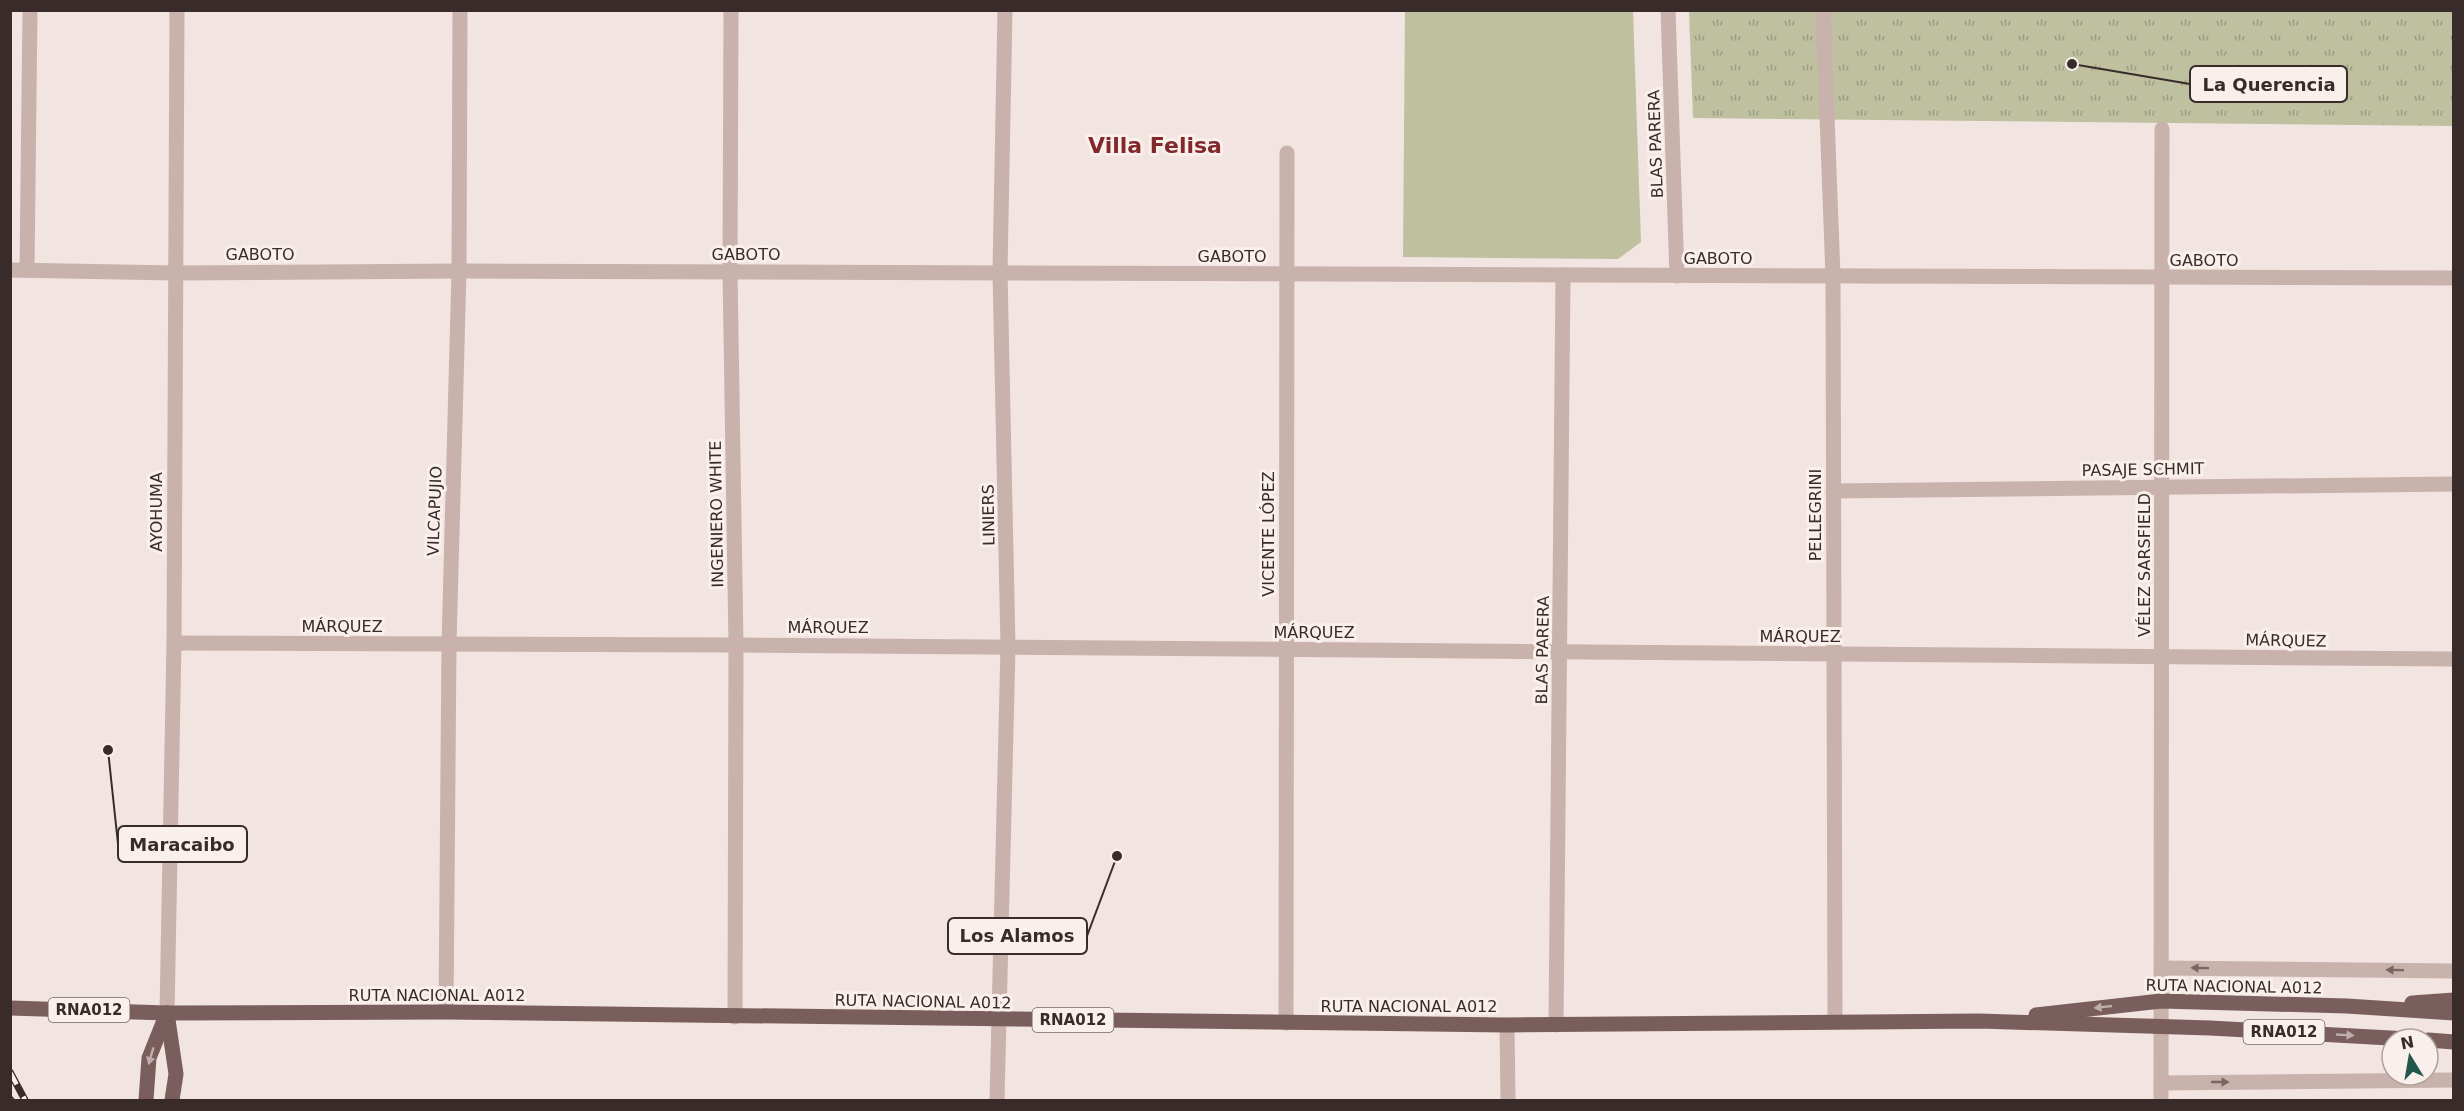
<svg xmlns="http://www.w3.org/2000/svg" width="2464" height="1111" font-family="'DejaVu Sans',sans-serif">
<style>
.grass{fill:url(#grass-tufts)}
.green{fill:#bec0a0}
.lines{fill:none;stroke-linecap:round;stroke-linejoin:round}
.minor{stroke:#c9b1ac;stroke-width:15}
.major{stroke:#795e5d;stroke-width:15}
.rail-casing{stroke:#382b2a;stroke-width:7}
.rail{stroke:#f9f0ec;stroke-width:4.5;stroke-dasharray:14;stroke-linecap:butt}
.oneway{fill:#796764}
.oneway2{fill:#bfaeac}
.labels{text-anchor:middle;stroke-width:6;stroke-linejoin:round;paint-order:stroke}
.shield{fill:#f9f0ec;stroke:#726664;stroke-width:1.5}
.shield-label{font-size:15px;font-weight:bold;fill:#382b2a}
.street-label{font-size:16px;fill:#382b2a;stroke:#f9f0ec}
.district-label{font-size:22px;font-weight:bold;fill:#82282b;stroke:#f9f0ec}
.leader{fill:none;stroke:#382b2a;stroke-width:2}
.callout-dot{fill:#382b2a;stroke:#f9f0ec;stroke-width:2}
.callout{fill:#f9f0ec;stroke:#382b2a;stroke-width:2}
.callout-label{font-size:18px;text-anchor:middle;font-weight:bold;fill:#382b2a}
</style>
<defs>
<pattern id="grass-tufts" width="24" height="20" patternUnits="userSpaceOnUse" patternTransform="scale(1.5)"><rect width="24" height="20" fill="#bec0a0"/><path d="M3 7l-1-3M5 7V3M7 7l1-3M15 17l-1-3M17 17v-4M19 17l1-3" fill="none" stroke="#9b9c83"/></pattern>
</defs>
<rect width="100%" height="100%" fill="#f2e4e0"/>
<!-- grass -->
<polygon class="grass" points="1689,11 2453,11 2453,126 1693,118"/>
<!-- green -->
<polygon class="green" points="1405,11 1633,11 1641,242 1618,259 1403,257"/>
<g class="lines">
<!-- minor -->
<g class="minor">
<polyline points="731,10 730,272 736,645 735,1017"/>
<polyline points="1668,10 1677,276"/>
<polyline points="1823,10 1833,276 1835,1020"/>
<polyline points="10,270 176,273 459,271 2454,278"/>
<polyline points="27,270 30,10"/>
<polyline points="1833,491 2454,484"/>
<polyline points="174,643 736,645 2454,659"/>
<polyline points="2161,968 2454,971"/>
<polyline points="446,1012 449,644 459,271 460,10"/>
<polyline points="167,1013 174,643 177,10"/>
<polyline points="1286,1023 1287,153"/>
<polyline points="1507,1025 1508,1100"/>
<polyline points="1556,1025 1563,275"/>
<polyline points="2161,1083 2454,1080"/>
<polyline points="997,1100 1008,647 1000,272 1005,10"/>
<polyline points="2161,1100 2162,129"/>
</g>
<!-- major -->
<g class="major">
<polyline points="2412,1003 2454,1000"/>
<polyline points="10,1008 167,1013 446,1012 1507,1025 1979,1021 2210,1028 2408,1039"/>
<polyline points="167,1013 176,1074 172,1100"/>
<polyline points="2036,1015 2161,1001 2347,1006 2454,1013"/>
<polyline points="2428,1040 2454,1042"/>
<polyline points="146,1100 149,1058 167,1013"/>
</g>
<defs>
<g id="rail">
<polyline points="10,1072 25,1100"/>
<polyline points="10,1099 11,1100"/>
</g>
</defs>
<!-- rail casing -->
<use href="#rail" class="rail-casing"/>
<!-- rail -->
<use href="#rail" class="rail"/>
</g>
<!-- one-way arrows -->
<defs><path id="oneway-solid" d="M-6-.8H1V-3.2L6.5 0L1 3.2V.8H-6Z" transform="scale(1.5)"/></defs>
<g class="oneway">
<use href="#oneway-solid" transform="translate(2200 968) rotate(-179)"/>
<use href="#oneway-solid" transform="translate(2395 970) rotate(-179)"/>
<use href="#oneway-solid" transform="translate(2220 1082)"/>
</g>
<g class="oneway2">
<use href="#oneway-solid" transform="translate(2103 1007) rotate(174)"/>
<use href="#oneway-solid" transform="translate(2345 1035) rotate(3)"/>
<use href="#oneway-solid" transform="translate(151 1056) rotate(106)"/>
</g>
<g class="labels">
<!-- shield labels -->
<g class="shield">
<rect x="48.5" y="998" width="81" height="24" rx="4.5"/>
<rect x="1032.5" y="1008" width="81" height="24" rx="4.5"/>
<rect x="2243.5" y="1020" width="81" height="24" rx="4.5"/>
</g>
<g class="shield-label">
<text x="89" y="1015">RNA012</text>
<text x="1073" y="1025">RNA012</text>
<text x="2284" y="1037">RNA012</text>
</g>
<!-- street labels -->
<g class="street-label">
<text transform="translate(1655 144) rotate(-92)" y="6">BLAS PARERA</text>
<text x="260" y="260">GABOTO</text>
<text x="746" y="260">GABOTO</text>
<text x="1232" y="262">GABOTO</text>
<text x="1718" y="264">GABOTO</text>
<text x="2204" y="266">GABOTO</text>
<text transform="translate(2143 469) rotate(-1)" y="6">PASAJE SCHMIT</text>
<text transform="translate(434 511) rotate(-88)" y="6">VILCAPUJIO</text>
<text transform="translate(156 512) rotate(-90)" y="6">AYOHUMA</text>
<text transform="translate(716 514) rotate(-91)" y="6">INGENIERO WHITE</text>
<text transform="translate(988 515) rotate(-91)" y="6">LINIERS</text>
<text transform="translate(1815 515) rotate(-90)" y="6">PELLEGRINI</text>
<text transform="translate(1268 534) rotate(-90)" y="6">VICENTE LÓPEZ</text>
<text transform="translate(2144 565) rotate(-90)" y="6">VÉLEZ SARSFIELD</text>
<text x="342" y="632">MÁRQUEZ</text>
<text x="828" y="633">MÁRQUEZ</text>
<text x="1314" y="638">MÁRQUEZ</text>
<text x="1800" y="642">MÁRQUEZ</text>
<text transform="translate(2286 640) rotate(1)" y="6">MÁRQUEZ</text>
<text transform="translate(1542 650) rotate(-89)" y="6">BLAS PARERA</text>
<text transform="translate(2234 986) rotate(1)" y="6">RUTA NACIONAL A012</text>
<text x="437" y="1001">RUTA NACIONAL A012</text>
<text transform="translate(923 1001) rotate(1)" y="6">RUTA NACIONAL A012</text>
<text x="1409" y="1012">RUTA NACIONAL A012</text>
</g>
<!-- district labels -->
<g class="district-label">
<text x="1155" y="153">Villa Felisa</text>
</g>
</g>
<!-- callouts -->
<path class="leader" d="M2072 64L2190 84M108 750L118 844M1117 856L1087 936"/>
<g class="callout-dot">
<circle cx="2072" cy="64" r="6"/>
<circle cx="108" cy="750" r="6"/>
<circle cx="1117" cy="856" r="6"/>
</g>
<g class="callout">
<rect x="2190" y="66" width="157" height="36" rx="6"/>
<rect x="118" y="826" width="129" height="36" rx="6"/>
<rect x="948" y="918" width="139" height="36" rx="6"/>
</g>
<g class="callout-label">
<text x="2269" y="91">La Querencia</text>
<text x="182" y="851">Maracaibo</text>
<text x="1017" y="942">Los Alamos</text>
</g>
<!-- border -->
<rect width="2464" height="1111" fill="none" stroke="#382b2a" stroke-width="24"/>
<!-- north arrow -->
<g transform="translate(2410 1057) rotate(349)"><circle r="28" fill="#f9f0ec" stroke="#aca19e" stroke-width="1.5"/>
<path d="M0-4.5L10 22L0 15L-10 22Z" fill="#22574d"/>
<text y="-9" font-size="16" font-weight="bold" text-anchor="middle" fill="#382b2a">N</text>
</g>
</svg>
